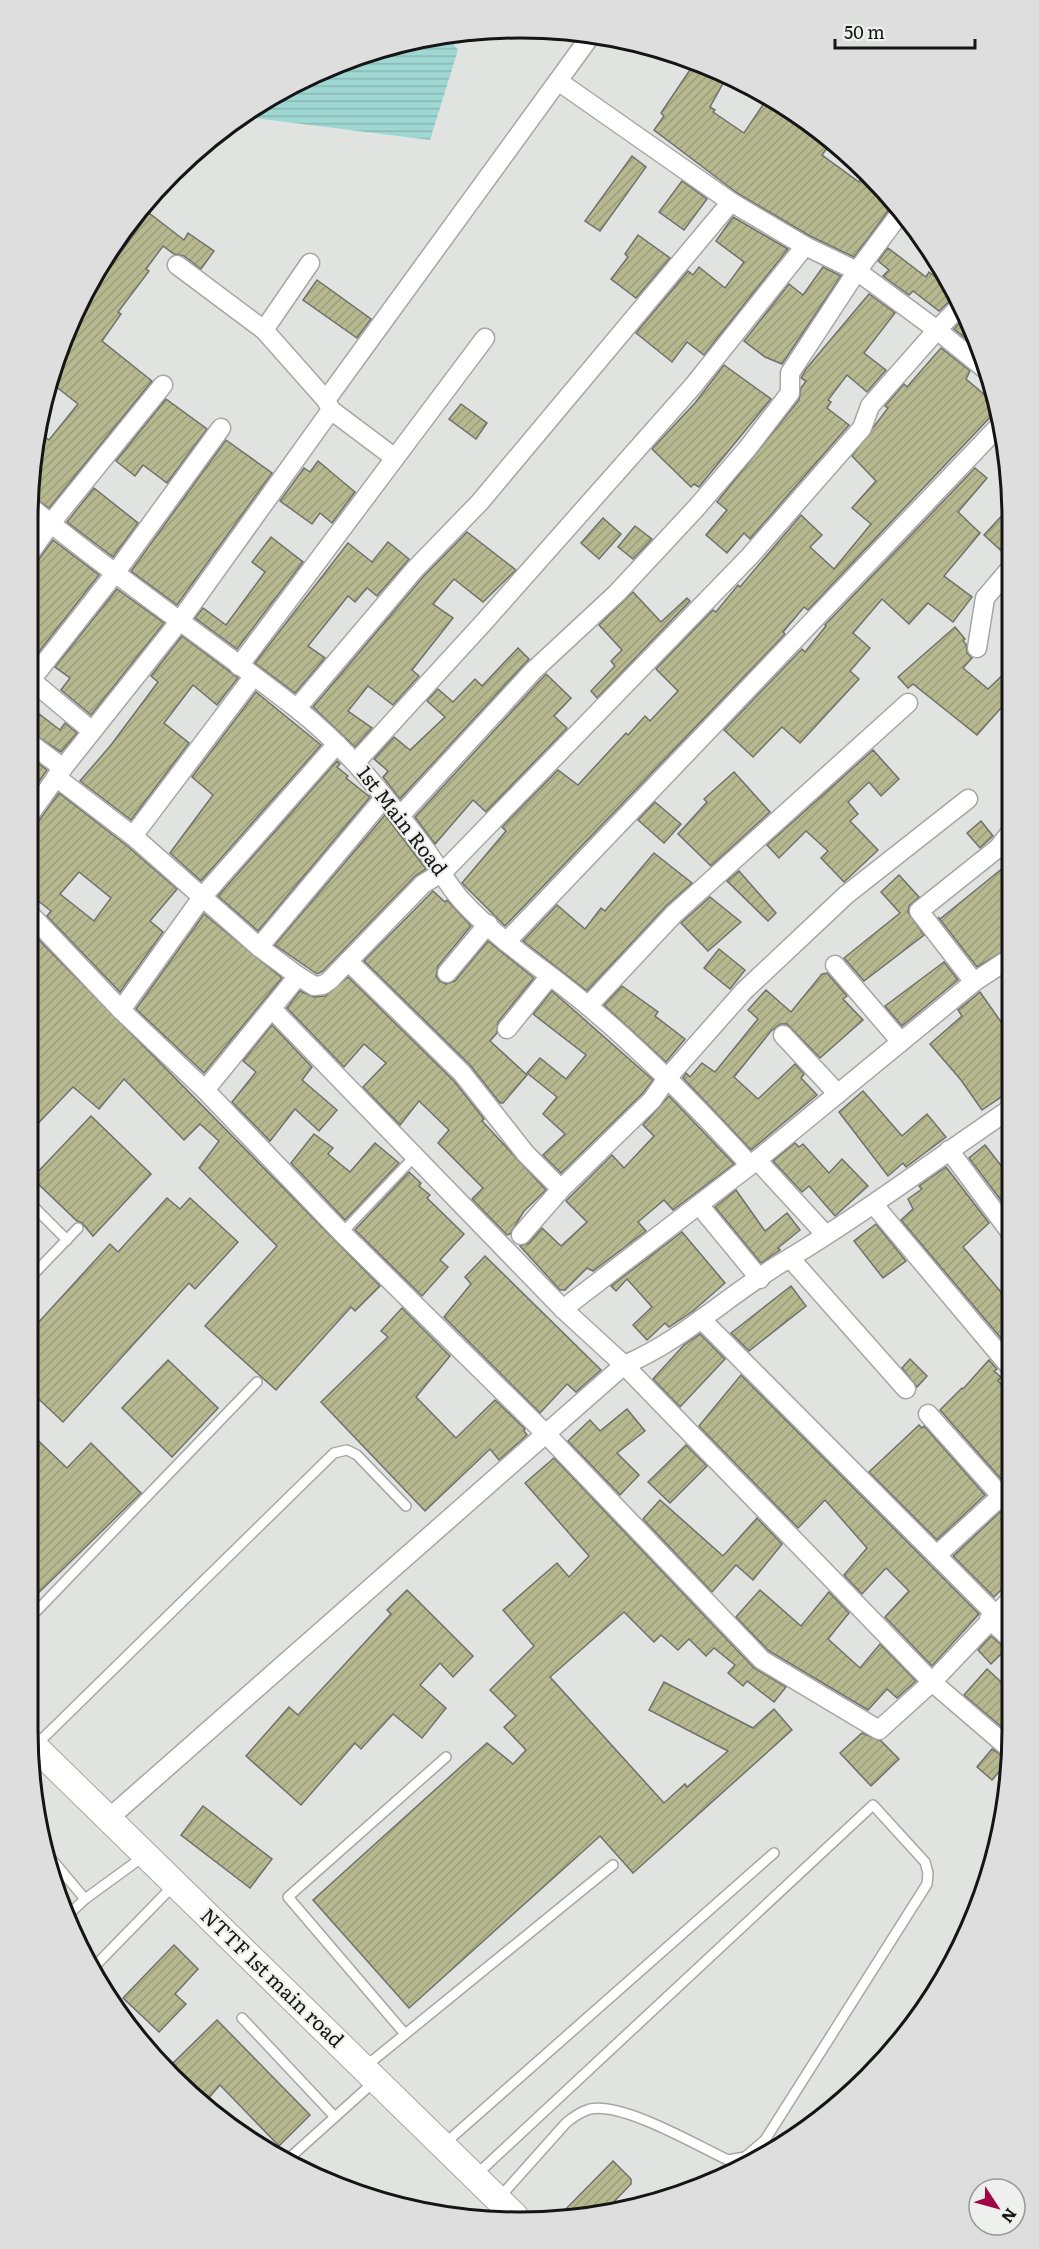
<svg xmlns="http://www.w3.org/2000/svg" width="1039" height="2249" font-family="Literata,serif">
<style>
.water{fill:url(#water-rules)}
.building{fill:url(#building-hatch);stroke:#70706d;stroke-width:1.5;fill-rule:evenodd}
.lines{fill:none;stroke-linecap:round;stroke-linejoin:round}
.lane-casing{stroke:#a6a7a5;stroke-width:12}
.street-casing{stroke:#a6a7a5;stroke-width:21}
.secondary-casing{stroke:#a6a7a5;stroke-width:28}
.lane{stroke:#fff;stroke-width:9}
.street{stroke:#fff;stroke-width:18}
.secondary{stroke:#fff;stroke-width:26}
.labels{text-anchor:middle;stroke-width:4.5;stroke-linejoin:round;paint-order:stroke}
.street-label{font-size:20px;fill:#141514;stroke:#eef0ee}
.rim{fill:none;stroke:#141514;stroke-width:3}
</style>
<defs>
<pattern id="water-rules" width="6" height="5" patternUnits="userSpaceOnUse" patternTransform="scale(1.5)"><rect width="6" height="5" fill="#9fd7d3"/><path d="M0 2.5h6" fill="none" stroke="#88b8b4"/></pattern>
<pattern id="building-hatch" width="6" height="6" patternUnits="userSpaceOnUse" patternTransform="scale(1.5)"><rect width="6" height="6" fill="#b6b98f"/><path d="M-1 1l2-2M0 6l6-6M5 7l2-2" fill="none" stroke="#9c9e7a"/></pattern>
</defs>
<rect width="100%" height="100%" fill="#e1e3e0"/>
<!-- water -->
<path class="water" d="M445,34L458,50L430,140L253,118L234,120L246,110C308,77 373,42 445,34Z"/>
<!-- building -->
<g class="building">
<polygon points="696,61 727,76 710,107 715,110 713,112 744,133 767,99 801,122 802,119 819,129 832,141 822,155 859,182 865,174 894,203 854,257 810,236 737,193 654,130 664,116 661,113"/>
<polygon points="632,156 646,167 600,231 585,221"/>
<polygon points="682,181 707,199 684,230 659,212"/>
<polygon points="149,213 184,240 188,233 214,251 201,269 184,256 174,254 163,246 146,269 149,271 118,312 121,314 102,341 152,381 49,508 29,494 36,430 49,440 78,404 49,381 64,331 76,310 94,288 90,285 105,266 109,269"/>
<polygon points="733,217 788,249 704,355 687,342 672,362 636,333 688,271 693,275 699,267 725,288 744,262 716,241"/>
<polygon points="638,235 670,258 636,298 611,279 628,257 625,254"/>
<polygon points="888,248 926,277 929,272 938,279 942,274 955,296 939,311 913,291 909,295 883,276 889,270 878,261"/>
<polygon points="823,267 841,276 782,364 765,357 744,341 789,284 803,295"/>
<polygon points="317,280 371,319 357,338 303,300"/>
<polygon points="869,294 895,313 864,353 886,370 867,392 847,375 828,400 831,402 827,408 849,425 750,539 744,533 727,553 706,535 727,510 717,502 799,400 801,388 806,381 801,378 806,369"/>
<polygon points="966,316 974,331 980,350 954,329"/>
<polygon points="941,348 970,371 966,379 993,402 996,411 808,610 804,607 783,632 785,634 505,926 462,883 506,831 502,827 558,770 578,785 626,733 628,735 645,716 650,721 678,691 656,669 713,610 716,612 738,585 740,587 801,515 822,535 810,547 834,569 871,524 852,508 876,481 852,456 888,408 885,406 904,384 907,387"/>
<polygon points="724,365 771,399 699,487 694,484 691,487 652,449 695,403"/>
<polygon points="166,399 207,429 167,483 143,465 135,476 116,461"/>
<polygon points="461,404 487,423 476,439 449,419"/>
<polygon points="226,440 272,473 177,605 131,571"/>
<polygon points="318,461 355,492 332,523 320,513 312,524 280,501 304,468 310,472"/>
<polygon points="975,468 987,478 958,512 980,533 944,576 972,597 953,622 928,603 909,624 882,599 853,633 870,648 850,671 859,679 800,743 782,727 753,757 724,730 802,649 805,652 826,626 825,625"/>
<polygon points="94,488 138,523 113,557 67,522"/>
<polygon points="1008,509 1008,557 984,535"/>
<polygon points="603,518 621,534 599,559 581,543"/>
<polygon points="27,519 35,525 27,537"/>
<polygon points="635,526 652,539 633,559 618,547"/>
<polygon points="467,532 516,570 483,602 454,579 433,604 453,618 412,670 419,676 393,705 368,686 348,711 372,728 355,747 313,707 423,577"/>
<polygon points="271,537 303,562 237,649 195,618 203,608 226,625 265,572 252,562"/>
<polygon points="53,540 99,575 38,653 27,645 27,568 36,563"/>
<polygon points="388,542 409,559 377,596 367,588 355,602 348,596 308,646 325,658 295,693 255,663 348,543 372,562"/>
<polygon points="117,589 164,623 91,715 61,690 70,678 55,667"/>
<polygon points="633,592 661,622 687,598 690,601 597,698 591,691 615,666 611,661 622,650 599,625"/>
<polygon points="955,627 965,639 963,641 966,644 967,653 972,658 963,668 988,689 1008,670 1009,699 977,735 913,684 908,688 898,677"/>
<polygon points="182,636 238,678 217,705 193,685 164,723 189,743 131,820 80,781 111,745 158,682 151,676"/>
<polygon points="518,648 529,659 400,799 383,777 388,771 374,759 394,737 410,750 445,717 427,701 438,689 453,702 475,679 482,686"/>
<polygon points="546,674 571,698 554,716 567,728 486,812 473,800 435,844 415,817"/>
<polygon points="256,692 321,745 201,881 170,853 213,795 192,777"/>
<polygon points="34,710 60,730 65,723 77,733 61,752 27,730 27,719"/>
<polygon points="873,750 899,779 881,796 869,782 848,802 858,814 850,821 878,850 844,882 821,858 828,851 806,831 779,858 767,845"/>
<polygon points="27,755 47,770 27,799"/>
<polygon points="337,761 340,764 337,767 348,776 346,778 370,797 258,931 218,896"/>
<polygon points="734,772 770,812 711,866 678,834 707,802 704,799"/>
<path d="M59,793L126,845L177,889L150,921L163,932L120,992L47,916L51,911L27,892V829L36,825ZM79,872L111,898L94,921L60,894Z"/>
<polygon points="655,802 681,824 664,843 638,820"/>
<polygon points="385,815 426,869 415,876 323,971 317,974 275,945"/>
<polygon points="981,821 993,836 980,848 967,833"/>
<polygon points="654,853 692,883 666,906 587,991 523,941 557,905 585,929 601,908 605,911"/>
<polygon points="1009,863 1009,948 977,967 938,917 940,919"/>
<polygon points="739,871 776,913 768,921 727,881"/>
<polygon points="899,875 919,897 909,906 908,912 924,935 864,981 844,958 900,913 881,892"/>
<polygon points="433,891 445,902 447,900 471,926 438,966 436,976 439,981 446,984 455,981 488,941 534,978 498,1022 497,1033 490,1041 527,1075 503,1103 500,1103 470,1065 364,961"/>
<polygon points="710,897 741,922 708,951 681,923"/>
<polygon points="204,914 282,978 204,1073 136,1009"/>
<polygon points="39,940 380,1286 355,1311 351,1307 276,1390 205,1326 277,1246 199,1168 219,1141 200,1124 184,1140 124,1079 99,1109 73,1087 27,1135 27,953"/>
<polygon points="719,949 745,970 730,989 704,968"/>
<polygon points="944,962 958,980 902,1026 885,1006"/>
<polygon points="827,973 847,996 843,999 863,1020 820,1058 787,1024 780,1024 771,1031 734,1077 758,1099 795,1064 804,1074 801,1078 817,1095 751,1150 683,1078 686,1073 690,1077 702,1063 715,1072 758,1019 748,1010 766,990 791,1012 822,974"/>
<polygon points="348,977 454,1081 484,1119 482,1121 546,1190 524,1211 510,1234 507,1235 472,1199 483,1188 438,1143 449,1130 419,1101 400,1125 363,1087 386,1063 364,1044 344,1067 287,1008 300,991 314,997 325,996"/>
<polygon points="622,986 658,1012 655,1016 685,1039 666,1062 604,1005"/>
<polygon points="552,991 653,1080 643,1093 561,1173 543,1155 565,1134 543,1114 557,1097 527,1073 540,1058 566,1079 586,1055 533,1014"/>
<polygon points="980,992 1001,1022 1010,1015 1010,1091 982,1110 961,1080 930,1044 962,1016 958,1010"/>
<polygon points="272,1025 312,1067 302,1080 337,1110 319,1131 295,1109 270,1141 232,1102 256,1072 243,1061"/>
<polygon points="863,1091 902,1136 927,1114 946,1137 906,1167 903,1163 888,1176 839,1112"/>
<polygon points="669,1096 734,1164 673,1210 664,1200 638,1222 646,1231 593,1271 587,1268 565,1290 560,1290 520,1246 529,1243 542,1228 561,1246 587,1222 566,1201 612,1155 624,1168 654,1136 643,1125"/>
<polygon points="91,1116 151,1174 93,1236 82,1223 77,1221 32,1178"/>
<polygon points="314,1134 333,1148 328,1154 350,1172 375,1143 399,1163 345,1220 291,1163"/>
<polygon points="795,1143 799,1147 803,1144 829,1173 842,1159 868,1186 835,1216 809,1186 802,1192 773,1161"/>
<polygon points="985,1145 1010,1177 1010,1204 1006,1207 969,1158"/>
<polygon points="946,1167 989,1223 963,1247 1011,1304 1011,1350 901,1220 913,1209 908,1199 922,1189 919,1186"/>
<polygon points="409,1172 421,1183 419,1186 430,1195 427,1198 464,1234 440,1260 448,1267 422,1296 355,1230"/>
<polygon points="736,1190 765,1231 787,1213 800,1230 778,1248 780,1250 761,1263 715,1207"/>
<polygon points="167,1198 180,1209 190,1198 238,1242 195,1289 189,1283 63,1422 27,1388 27,1335 110,1244 118,1252"/>
<polygon points="876,1224 906,1261 883,1278 854,1241"/>
<polygon points="682,1232 725,1283 693,1311 669,1327 665,1323 647,1340 633,1325 652,1307 627,1279 616,1291 611,1286"/>
<polygon points="485,1256 601,1370 576,1392 567,1384 540,1413 444,1317 471,1284 465,1277"/>
<polygon points="791,1286 806,1306 749,1351 731,1333"/>
<polygon points="402,1308 450,1356 416,1397 456,1438 495,1400 525,1429 524,1431 527,1435 499,1460 490,1449 425,1511 321,1402 388,1337 381,1331"/>
<polygon points="700,1334 725,1359 680,1407 653,1379 684,1345"/>
<polygon points="910,1359 927,1376 917,1387 902,1368"/>
<polygon points="168,1360 218,1408 172,1457 122,1408"/>
<polygon points="989,1360 997,1369 994,1371 1001,1377 998,1381 1011,1394 1011,1476 1002,1480 940,1410 962,1388 963,1389"/>
<polygon points="741,1375 979,1614 932,1666 885,1617 909,1591 886,1568 862,1594 844,1575 867,1548 825,1500 798,1528 699,1426"/>
<polygon points="627,1409 645,1431 617,1453 639,1475 620,1495 568,1441 590,1420 600,1431"/>
<polygon points="919,1425 922,1428 924,1426 985,1495 937,1540 869,1472"/>
<polygon points="27,1430 67,1468 91,1443 141,1493 27,1604"/>
<polygon points="686,1445 707,1466 670,1503 648,1482"/>
<polygon points="554,1458 754,1668 786,1687 774,1702 747,1681 743,1686 728,1673 735,1665 714,1648 706,1656 689,1639 678,1650 661,1635 654,1642 624,1612 550,1677 664,1803 685,1784 687,1787 728,1751 649,1710 664,1682 753,1728 774,1709 792,1730 633,1873 600,1836 409,2008 313,1900 487,1743 513,1764 526,1750 504,1727 516,1716 490,1690 534,1646 503,1610 557,1563 569,1577 589,1556 525,1483"/>
<polygon points="660,1500 723,1556 757,1518 782,1544 753,1580 736,1565 712,1592 643,1519"/>
<polygon points="1000,1512 1011,1520 1011,1580 994,1597 953,1556"/>
<polygon points="407,1590 473,1656 453,1677 440,1663 420,1685 446,1708 422,1738 393,1714 361,1749 355,1743 301,1805 246,1756 289,1707 298,1715 391,1614 387,1610"/>
<polygon points="760,1590 801,1626 829,1592 849,1613 828,1639 860,1668 880,1644 916,1681 897,1698 887,1689 868,1710 769,1651 736,1617"/>
<polygon points="991,1636 1006,1649 991,1664 978,1650"/>
<polygon points="987,1669 1012,1692 1012,1720 1004,1729 964,1695"/>
<polygon points="862,1733 881,1741 899,1759 871,1786 840,1753"/>
<polygon points="992,1749 1009,1760 992,1780 977,1767"/>
<polygon points="203,1806 272,1859 250,1888 181,1835"/>
<polygon points="174,1945 198,1969 175,1994 186,2004 159,2032 123,1998"/>
<polygon points="217,2020 310,2115 279,2146 220,2085 206,2101 167,2069"/>
<polygon points="613,2161 631,2179 631,2184 602,2214 584,2218 558,2217"/>
</g>
<g class="lines">
<defs>
<g id="lane">
<polyline points="27,1200 67,1240"/>
<polyline points="342,1233 415,1156"/>
<polyline points="27,1281 78,1228"/>
<polyline points="27,1621 257,1382"/>
<polyline points="35,1746 334,1453 347,1450 357,1455 406,1506"/>
<polyline points="48,1855 85,1899"/>
<polyline points="66,1917 85,1899 144,1856"/>
<polyline points="91,1970 174,1885"/>
<polyline points="242,2018 335,2117"/>
<polyline points="405,2034 288,1897 446,1757"/>
<polyline points="366,2066 613,1865"/>
<polyline points="443,2145 774,1853"/>
<polyline points="286,2161 375,2081"/>
<path d="M475,2176L873,1805L925,1862L928,1873L927,1884L765,2140L745,2157L728,2160C696,2145 623,2102 590,2109C580,2112 573,2117 566,2123L500,2197"/>
</g>
<g id="street">
<polyline points="177,265 264,330 326,400"/>
<polyline points="960,306 937,330 985,369"/>
<polyline points="264,330 310,263"/>
<polyline points="395,458 485,338"/>
<path d="M28,505C115,577 208,639 296,708C345,746 385,796 423,846C436,863 448,886 463,902C500,942 547,971 588,1006C647,1055 699,1109 750,1165"/>
<polyline points="27,557 51,523 163,385"/>
<polyline points="977,648 985,598 1008,571"/>
<polyline points="239,666 395,458 331,410"/>
<polyline points="297,708 415,569 480,502 731,202 558,81"/>
<polyline points="92,731 31,680 116,572 221,428"/>
<polyline points="27,741 63,768"/>
<polyline points="356,762 485,621 693,386 805,246 731,202"/>
<polyline points="56,777 133,836 259,947 298,976 314,986 323,985 330,980 423,884 443,872 750,556 862,428 870,406 937,330 857,271 805,246"/>
<polyline points="400,816 533,671 617,593 697,507 747,449 790,393 790,373 857,271 902,211"/>
<polyline points="27,818 63,768 179,622 331,410 326,400 592,34"/>
<polyline points="133,836 253,677"/>
<polyline points="27,911 121,1010 205,1090 342,1233 547,1435 762,1660 879,1730 932,1682 1012,1598"/>
<polyline points="506,942 1000,425"/>
<polyline points="259,947 384,798"/>
<polyline points="348,961 462,1073 526,1154 561,1189"/>
<polyline points="835,965 901,1042"/>
<polyline points="447,973 488,924"/>
<polyline points="974,982 919,911 998,848 1009,834"/>
<polyline points="588,1006 674,914 908,703"/>
<polyline points="272,1009 563,1309 624,1365 932,1682 1010,1749"/>
<polyline points="121,1010 203,896 337,744"/>
<polyline points="507,1029 550,976"/>
<polyline points="783,1035 838,1094"/>
<polyline points="205,1090 298,976"/>
<polyline points="949,1150 1010,1232"/>
<polyline points="757,1160 826,1235"/>
<polyline points="699,1205 760,1279"/>
<polyline points="874,1205 1011,1368"/>
<polyline points="521,1235 561,1189 652,1100 668,1077 744,991 846,895 968,799"/>
<polyline points="790,1258 906,1389"/>
<polyline points="563,1309 757,1160 974,982 1009,959"/>
<polyline points="701,1319 995,1614"/>
<polyline points="928,1414 1011,1507"/>
<polyline points="937,1555 1011,1487"/>
<polyline points="989,1619 1012,1640"/>
<path d="M108,1819L624,1365C684,1340 731,1292 788,1259C863,1214 936,1159 1010,1109"/>
</g>
<polyline id="secondary" points="29,1741 515,2216"/>
</defs>
<!-- lane casing -->
<use href="#lane" class="lane-casing"/>
<!-- street casing -->
<use href="#street" class="street-casing"/>
<!-- secondary casing -->
<use href="#secondary" class="secondary-casing"/>
<!-- lane -->
<use href="#lane" class="lane"/>
<!-- street -->
<use href="#street" class="street"/>
<!-- secondary -->
<use href="#secondary" class="secondary"/>
</g>
<g class="labels">
<!-- street labels -->
<g class="street-label">
<text transform="translate(402 821) rotate(52)" y="7">1st Main Road</text>
<text transform="translate(272 1978) rotate(44)" y="7">NTTF 1st main road</text>
</g>
</g>
<!-- crop -->
<path d="M0 0H1039V2249H0ZM520 38H520A482 482 0 0 1 1002 520V1730A482 482 0 0 1 520 2212H520A482 482 0 0 1 38 1730V520A482 482 0 0 1 520 38Z" fill="#dddedd" fill-rule="evenodd"/>
<path class="rim" d="M520 38H520A482 482 0 0 1 1002 520V1730A482 482 0 0 1 520 2212H520A482 482 0 0 1 38 1730V520A482 482 0 0 1 520 38Z"/>
<!-- north arrow -->
<g transform="translate(997 2207) rotate(126)"><circle r="28" fill="#eef0ee" stroke="#979897" stroke-width="1.5"/>
<path d="M0-4.5L10 22L0 15L-10 22Z" fill="#a00548"/>
<text y="-9" font-size="16" font-weight="bold" text-anchor="middle" fill="#141514">N</text>
</g>
<!-- scale -->
<path d="M835 39v9h140v-9" fill="none" stroke="#141514" stroke-width="3"/>
<text x="844" y="39" font-size="18" fill="#141514" stroke="#eef0ee" stroke-width="4.5" paint-order="stroke">50 m</text>
</svg>
